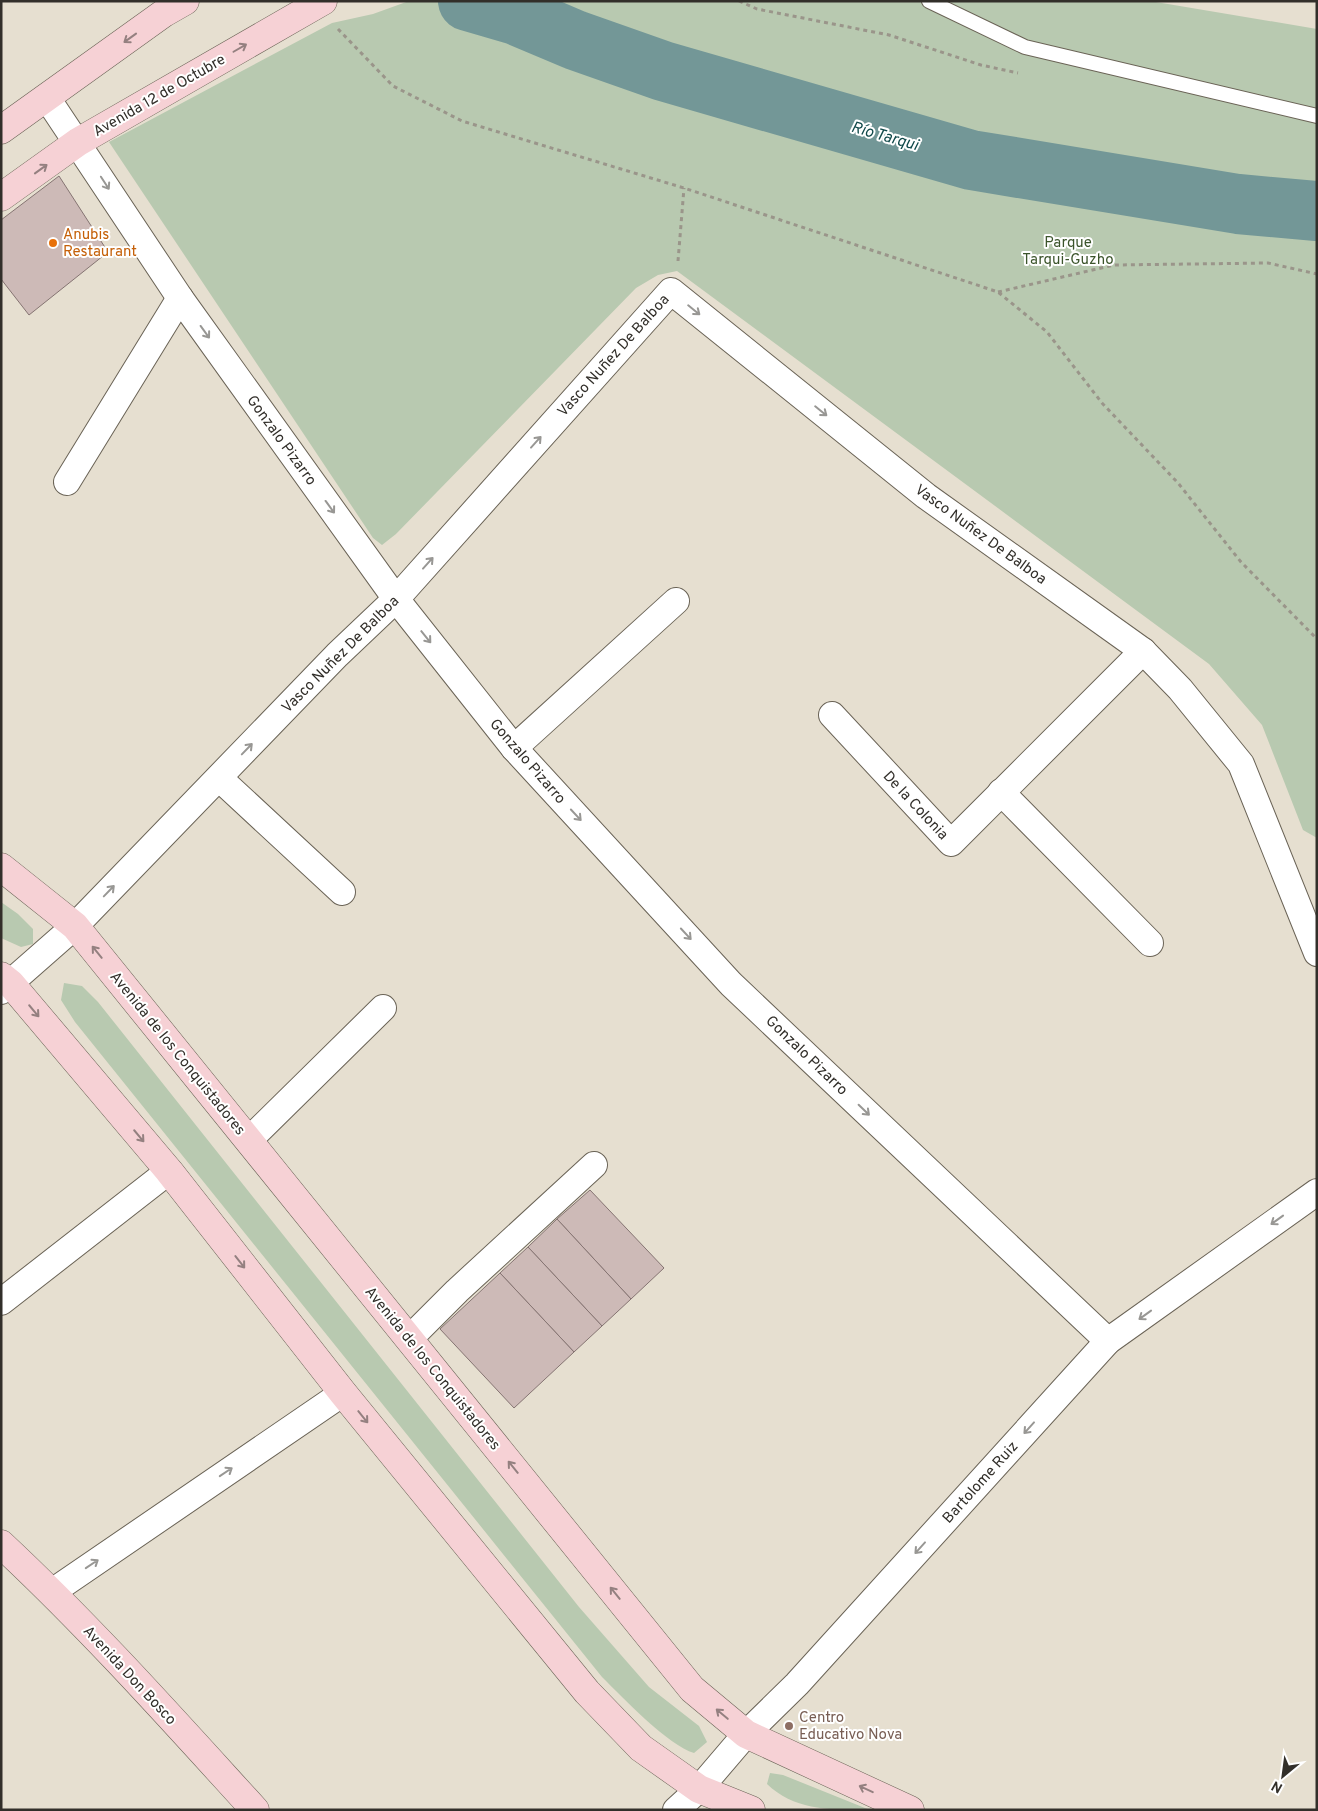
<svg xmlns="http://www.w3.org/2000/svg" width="1318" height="1811" font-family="Overpass,sans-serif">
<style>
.green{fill:#b8c9b0}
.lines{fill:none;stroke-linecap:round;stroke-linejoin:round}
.river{stroke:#739797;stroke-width:60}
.building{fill:#cdbab7;stroke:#857472}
.service-casing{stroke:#6a6356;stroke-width:16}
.minor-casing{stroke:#6a6356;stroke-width:28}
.secondary-casing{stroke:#6a6356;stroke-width:29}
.path{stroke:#9a958a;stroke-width:3;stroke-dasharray:4 4;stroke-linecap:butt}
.service{stroke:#fff;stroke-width:14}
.minor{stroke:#fff;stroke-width:26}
.secondary{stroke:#f6d1d5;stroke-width:28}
.oneway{stroke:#948080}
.oneway2{stroke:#989794}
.food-dot{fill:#e8710a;stroke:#fff;stroke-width:2}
.education-dot{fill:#8d6e63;stroke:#fff;stroke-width:2}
.labels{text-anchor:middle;stroke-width:4;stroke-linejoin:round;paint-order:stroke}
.street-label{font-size:15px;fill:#322f2a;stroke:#fff}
.food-label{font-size:15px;fill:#c56008;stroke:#fff;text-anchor:start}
.park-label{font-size:15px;fill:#3b542b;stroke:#fff}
.education-label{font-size:15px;fill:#785e54;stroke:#fff;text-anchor:start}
.water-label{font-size:16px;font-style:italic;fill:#10494a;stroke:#fff}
</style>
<rect width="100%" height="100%" fill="#e6dfd0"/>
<!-- green -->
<g class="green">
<polygon points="409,1 1150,1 1317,29 1317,838 1303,830 1262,725 1209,664 677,271 658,275 636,288 396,534 382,545 373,538 109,142 332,23 373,14"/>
<polygon points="1,902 18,914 33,929 33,944 21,947 1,938"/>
<path d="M64,983L82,986L98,1002L579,1607L649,1687L699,1726L707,1742L694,1753C669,1746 622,1697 602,1677L75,1022L61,1000Z"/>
<path d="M770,1773L783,1775L870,1810C832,1810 795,1811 767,1784Z"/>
</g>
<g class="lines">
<!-- river -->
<polyline class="river" points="468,1 516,15 575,40 663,71 971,160 1238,204 1317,211"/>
</g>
<!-- building -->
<g class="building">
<polygon points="59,176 108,252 29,315 1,279 1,220"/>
<polygon points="590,1190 664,1268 631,1299 557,1219"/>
<polygon points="557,1219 631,1299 602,1326 528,1247"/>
<polygon points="528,1247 602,1326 574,1352 500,1273"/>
<polygon points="500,1273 574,1352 514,1408 440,1329"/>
</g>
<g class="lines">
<defs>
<polyline id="service" points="929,1 1025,47 1317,116"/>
<g id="minor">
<polyline points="47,98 180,298 396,599 514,748 731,984 1108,1341"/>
<polyline points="67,482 180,298"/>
<polyline points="832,715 951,843 1143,651"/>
<polyline points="514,748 676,601"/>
<polyline points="219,778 342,892"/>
<polyline points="1001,792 1150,943"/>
<polyline points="1,991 75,926 337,655 396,599 671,291 926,496 1143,651 1180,689 1241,764 1317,953"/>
<polyline points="249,1140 383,1008"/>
<polyline points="1,1302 169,1171"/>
<polyline points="410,1338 457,1291 594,1165"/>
<polyline points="52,1592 343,1393"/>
<polyline points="676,1810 699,1789 746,1734 797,1684 1108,1341 1317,1192"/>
</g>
<g id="secondary">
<polyline points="1,130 164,13 185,1"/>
<polyline points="1,197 78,142 323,1"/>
<polyline points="1,867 75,926 692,1689 746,1734 910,1810"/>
<polyline points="1,976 11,984 169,1171 343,1393 587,1692 641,1748 699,1789 751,1810"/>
<path d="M1,1544C91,1628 172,1719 255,1810"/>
</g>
</defs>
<!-- service casing -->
<use href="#service" class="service-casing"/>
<!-- minor casing -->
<use href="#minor" class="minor-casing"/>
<!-- secondary casing -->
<use href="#secondary" class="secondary-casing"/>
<!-- path -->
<g class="path">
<polyline points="739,1 757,9 889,35 981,65 1018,73"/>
<polyline points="338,29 393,86 462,121 684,188 998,292 1047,332 1102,403 1178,483 1241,562 1317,639"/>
<polyline points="678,261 684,188"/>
<polyline points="998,292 1114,265 1268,263 1317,274"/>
</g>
<!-- service -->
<use href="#service" class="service"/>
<!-- minor -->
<use href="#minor" class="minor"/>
<!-- secondary -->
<use href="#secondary" class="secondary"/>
</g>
<!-- one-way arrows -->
<defs><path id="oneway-shaft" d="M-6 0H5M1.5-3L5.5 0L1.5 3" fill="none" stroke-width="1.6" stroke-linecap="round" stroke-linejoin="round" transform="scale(1.25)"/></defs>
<g class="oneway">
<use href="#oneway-shaft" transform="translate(130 38) rotate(144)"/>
<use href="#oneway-shaft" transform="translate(240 48) rotate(-30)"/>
<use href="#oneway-shaft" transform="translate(41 169) rotate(-36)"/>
<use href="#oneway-shaft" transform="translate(97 952) rotate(-129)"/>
<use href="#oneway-shaft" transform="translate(34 1011) rotate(50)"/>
<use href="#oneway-shaft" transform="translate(139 1136) rotate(50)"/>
<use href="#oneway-shaft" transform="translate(240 1262) rotate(52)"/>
<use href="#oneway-shaft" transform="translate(363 1417) rotate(51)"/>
<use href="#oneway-shaft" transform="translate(513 1467) rotate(-129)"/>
<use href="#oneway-shaft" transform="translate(615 1593) rotate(-129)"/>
<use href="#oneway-shaft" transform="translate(722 1714) rotate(-140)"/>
<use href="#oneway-shaft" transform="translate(866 1789) rotate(-155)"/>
</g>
<g class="oneway2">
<use href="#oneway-shaft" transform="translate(105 183) rotate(57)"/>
<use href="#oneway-shaft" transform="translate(694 310) rotate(39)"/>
<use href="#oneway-shaft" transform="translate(205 332) rotate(54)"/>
<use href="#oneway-shaft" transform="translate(821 411) rotate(39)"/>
<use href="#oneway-shaft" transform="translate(536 442) rotate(-48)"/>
<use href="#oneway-shaft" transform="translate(330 507) rotate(54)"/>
<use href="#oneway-shaft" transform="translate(428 563) rotate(-48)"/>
<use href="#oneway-shaft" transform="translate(426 637) rotate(51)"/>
<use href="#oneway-shaft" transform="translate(247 749) rotate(-46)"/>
<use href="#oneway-shaft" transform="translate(576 815) rotate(47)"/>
<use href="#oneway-shaft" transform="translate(109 891) rotate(-46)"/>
<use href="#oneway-shaft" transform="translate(686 934) rotate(47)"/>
<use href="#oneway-shaft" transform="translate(864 1110) rotate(44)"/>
<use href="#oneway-shaft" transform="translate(1277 1220) rotate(144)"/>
<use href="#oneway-shaft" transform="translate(1145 1315) rotate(144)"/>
<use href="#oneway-shaft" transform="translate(1029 1428) rotate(132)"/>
<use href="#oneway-shaft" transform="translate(226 1472) rotate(-34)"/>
<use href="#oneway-shaft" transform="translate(920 1548) rotate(132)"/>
<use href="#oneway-shaft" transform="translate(92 1564) rotate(-34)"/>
</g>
<!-- markers -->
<circle class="food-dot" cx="53" cy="243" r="5"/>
<circle class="education-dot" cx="789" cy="1726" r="5"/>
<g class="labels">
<!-- street labels -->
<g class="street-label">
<text transform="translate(159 95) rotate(-30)" y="5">Avenida 12 de Octubre</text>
<text transform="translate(613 355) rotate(-48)" y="5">Vasco Nuñez De Balboa</text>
<text transform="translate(282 440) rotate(54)" y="5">Gonzalo Pizarro</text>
<text transform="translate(981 534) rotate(36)" y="5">Vasco Nuñez De Balboa</text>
<text transform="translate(340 654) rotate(-45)" y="5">Vasco Nuñez De Balboa</text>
<text transform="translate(528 761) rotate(49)" y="5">Gonzalo Pizarro</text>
<text transform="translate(916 805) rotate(47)" y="5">De la Colonia</text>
<text transform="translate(178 1053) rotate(51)" y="5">Avenida de los Conquistadores</text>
<text transform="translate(807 1055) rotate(44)" y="5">Gonzalo Pizarro</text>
<text transform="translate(433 1368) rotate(51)" y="5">Avenida de los Conquistadores</text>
<text transform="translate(980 1482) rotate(-48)" y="5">Bartolome Ruiz</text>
<text transform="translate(130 1675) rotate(47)" y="5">Avenida Don Bosco</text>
</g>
<!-- food labels -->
<g class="food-label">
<text x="63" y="239">Anubis<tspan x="63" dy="17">Restaurant</tspan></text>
</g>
<!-- park labels -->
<g class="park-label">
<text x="1068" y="247">Parque<tspan x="1068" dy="17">Tarqui-Guzho</tspan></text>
</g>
<!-- education labels -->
<g class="education-label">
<text x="799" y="1722">Centro<tspan x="799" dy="17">Educativo Nova</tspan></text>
</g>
<!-- water labels -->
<g class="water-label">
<text transform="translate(885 135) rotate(16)" y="6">Río Tarqui</text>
</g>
</g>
<!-- border -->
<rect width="1318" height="1811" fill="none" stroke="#322f2a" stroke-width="5"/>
<!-- north arrow -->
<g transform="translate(1283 1776) rotate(209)" stroke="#ffffff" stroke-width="4" paint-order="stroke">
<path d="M0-4L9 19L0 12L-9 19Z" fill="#322f2a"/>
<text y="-8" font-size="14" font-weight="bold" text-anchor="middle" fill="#322f2a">N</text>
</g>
</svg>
